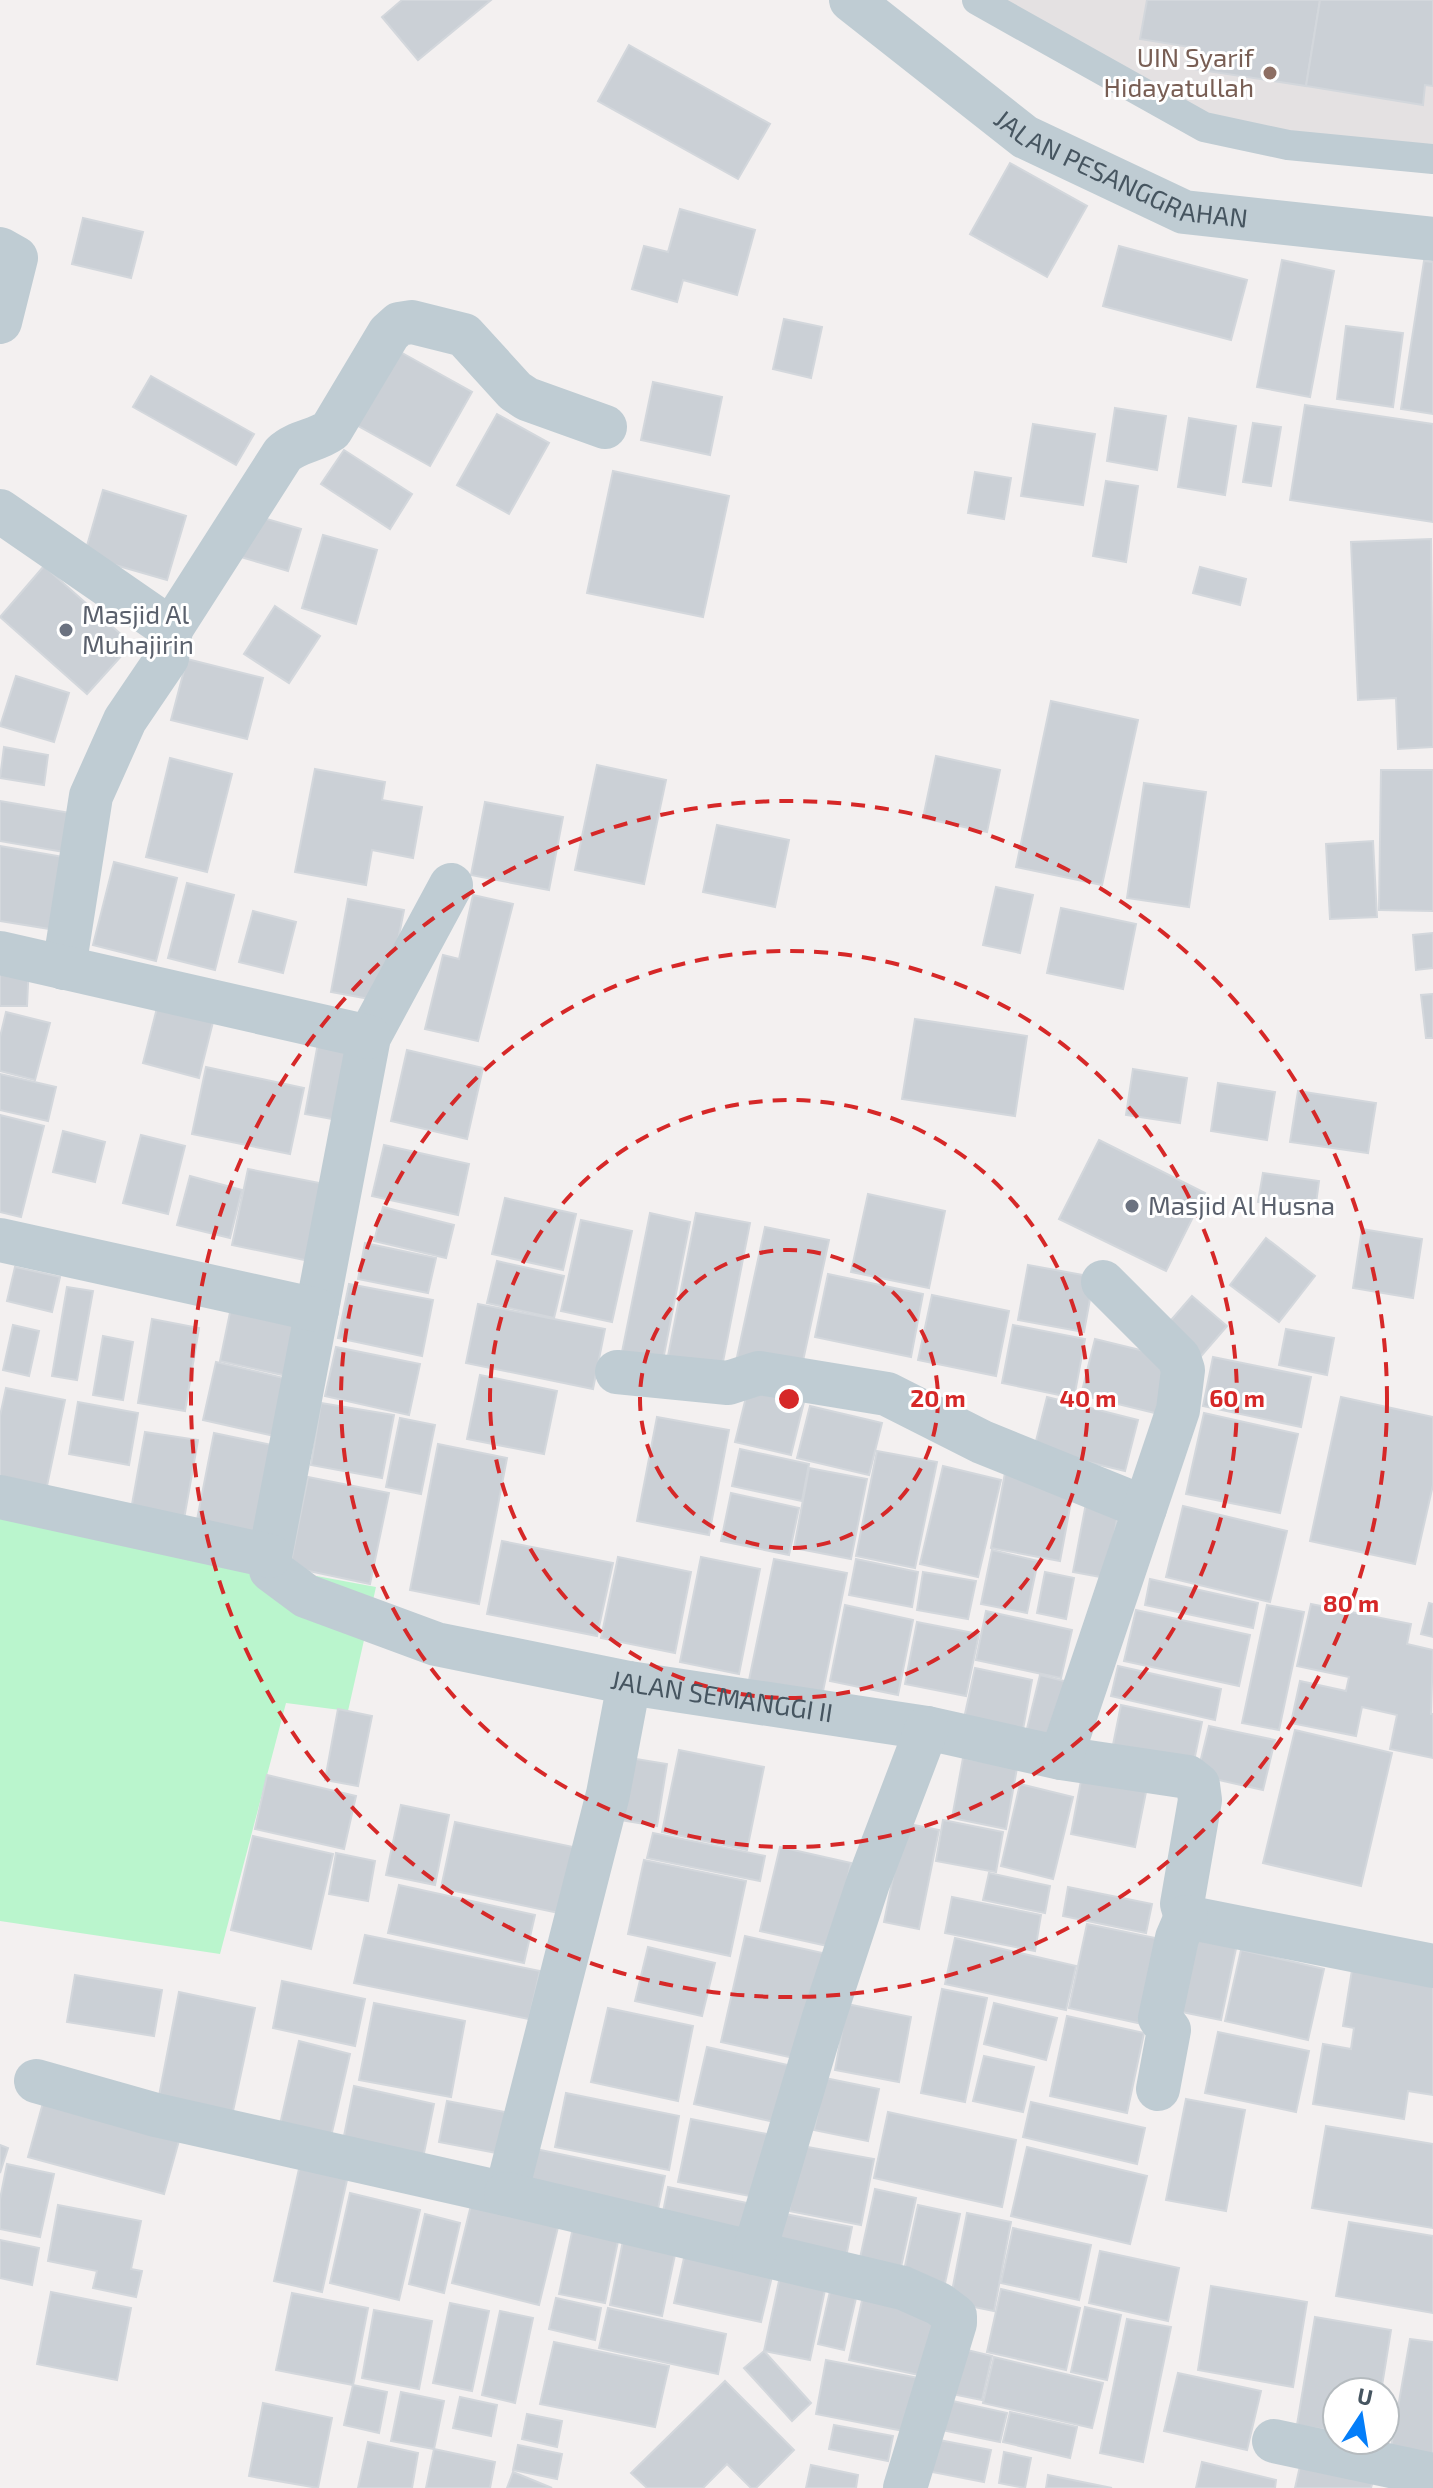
<svg xmlns="http://www.w3.org/2000/svg" width="1433" height="2488" font-family="'Exo 2',sans-serif">
<style>
.education{fill:#e4e1e2}
.green{fill:#baf5cd}
.building{fill:#cbd0d6;stroke:#d3d7dc;stroke-width:2}
.lines{fill:none;stroke-linecap:round;stroke-linejoin:round}
.service{stroke:#bfccd3;stroke-width:30}
.minor{stroke:#bfccd3;stroke-width:44}
.ring{fill:none;stroke:#d62828;stroke-width:4;stroke-dasharray:14 10}
.education-dot{fill:#8d6e63;stroke:#fff;stroke-width:3}
.worship-dot{fill:#6b7280;stroke:#fff;stroke-width:3}
.labels{text-anchor:middle;stroke-width:6;stroke-linejoin:round;paint-order:stroke}
.education-label{font-size:26px;fill:#785e54;stroke:#fff;text-anchor:end}
.street-label{font-size:26px;fill:#465560;stroke:#fff}
.worship-label{font-size:26px;fill:#5b616d;stroke:#fff;text-anchor:start}
.centre{fill:#d62828;stroke:#fff;stroke-width:4}
.ring-label{font-size:24px;text-anchor:middle;font-weight:bold;fill:#d62828;stroke:#fff;stroke-width:6;stroke-linejoin:round;paint-order:stroke}
</style>
<rect width="100%" height="100%" fill="#f3f0f0"/>
<!-- education -->
<polygon class="education" points="977,0 1433,0 1433,159 1204,127"/>
<!-- green -->
<polygon class="green" points="0,1518 376,1587 348,1711 286,1703 220,1954 0,1921"/>
<!-- building -->
<g class="building">
<polygon points="402,0 491,0 418,60 382,17"/>
<polygon points="1147,0 1320,0 1306,86 1187,68 1190,47 1140,39"/>
<polygon points="1320,0 1433,0 1433,86 1425,85 1423,105 1306,86"/>
<polygon points="629,45 770,124 738,179 598,101"/>
<polygon points="1010,163 1087,206 1047,277 970,234"/>
<polygon points="680,209 755,230 737,295 683,280 677,302 632,289 644,246 668,252"/>
<polygon points="83,218 143,232 131,278 72,264"/>
<polygon points="1119,246 1247,280 1231,340 1103,306"/>
<polygon points="1282,260 1334,271 1310,397 1257,387"/>
<polygon points="1424,261 1433,262 1433,414 1401,409"/>
<polygon points="784,319 822,327 811,378 773,369"/>
<polygon points="1346,326 1403,333 1393,407 1337,399"/>
<polygon points="395,349 472,392 430,466 353,423"/>
<polygon points="151,376 254,434 236,465 133,407"/>
<polygon points="653,382 722,397 710,455 641,440"/>
<polygon points="1305,405 1433,424 1433,522 1290,500"/>
<polygon points="1115,408 1166,416 1157,470 1107,461"/>
<polygon points="497,414 549,443 509,514 457,485"/>
<polygon points="1189,418 1236,426 1225,495 1178,487"/>
<polygon points="1253,423 1281,427 1271,486 1243,482"/>
<polygon points="1033,424 1095,434 1083,505 1021,496"/>
<polygon points="344,450 412,494 390,529 321,484"/>
<polygon points="613,471 729,496 703,617 587,593"/>
<polygon points="975,472 1011,478 1004,519 968,513"/>
<polygon points="1106,481 1138,486 1126,562 1093,556"/>
<polygon points="103,490 186,516 167,580 84,556"/>
<polygon points="253,515 301,529 288,571 241,557"/>
<polygon points="323,535 377,550 356,624 302,608"/>
<polygon points="1431,539 1433,747 1398,749 1396,698 1358,700 1351,542"/>
<polygon points="44,566 132,644 87,694 0,617"/>
<polygon points="1200,567 1246,579 1240,605 1193,593"/>
<polygon points="275,606 320,636 289,683 244,654"/>
<polygon points="187,659 263,678 247,739 171,720"/>
<polygon points="16,676 69,693 54,742 0,726"/>
<polygon points="1051,701 1138,720 1102,885 1016,867"/>
<polygon points="4,747 48,755 44,785 0,778"/>
<polygon points="936,756 1000,770 987,832 923,818"/>
<polygon points="170,758 232,774 207,872 146,857"/>
<polygon points="597,765 666,780 644,884 575,870"/>
<polygon points="315,769 385,782 382,800 422,807 413,858 372,850 366,885 295,872"/>
<polygon points="1381,770 1433,770 1433,911 1379,910"/>
<polygon points="1144,783 1206,792 1189,907 1127,898"/>
<polygon points="0,801 82,815 76,854 0,841"/>
<polygon points="485,802 563,817 549,890 471,875"/>
<polygon points="717,825 789,840 775,907 703,892"/>
<polygon points="1373,841 1377,917 1330,919 1326,844"/>
<polygon points="0,846 75,859 62,931 0,921"/>
<polygon points="114,862 177,878 156,961 93,945"/>
<polygon points="187,883 234,895 215,970 168,958"/>
<polygon points="996,887 1033,895 1020,953 983,945"/>
<polygon points="473,895 513,904 478,1041 425,1029 443,955 459,959"/>
<polygon points="348,899 404,910 386,1002 331,992"/>
<polygon points="1061,908 1136,924 1123,989 1047,973"/>
<polygon points="253,911 296,922 283,973 239,962"/>
<polygon points="1433,933 1433,968 1416,970 1413,935"/>
<polygon points="0,962 29,963 27,1006 0,1006"/>
<polygon points="1433,994 1433,1038 1426,1038 1421,995"/>
<polygon points="157,1008 213,1022 199,1078 143,1063"/>
<polygon points="6,1012 50,1023 35,1080 0,1071 0,1037"/>
<polygon points="915,1019 1027,1036 1015,1116 902,1099"/>
<polygon points="318,1043 357,1050 343,1121 305,1114"/>
<polygon points="407,1050 483,1068 467,1139 391,1121"/>
<polygon points="206,1067 304,1088 290,1154 192,1134"/>
<polygon points="1133,1069 1187,1078 1180,1123 1126,1115"/>
<polygon points="0,1074 56,1087 48,1121 0,1110"/>
<polygon points="1218,1083 1275,1092 1267,1140 1211,1131"/>
<polygon points="1298,1091 1376,1103 1368,1153 1290,1142"/>
<polygon points="0,1115 44,1126 21,1217 0,1212"/>
<polygon points="63,1131 105,1142 95,1182 53,1172"/>
<polygon points="141,1135 185,1146 168,1214 123,1203"/>
<polygon points="1099,1140 1205,1193 1166,1271 1059,1219"/>
<polygon points="384,1145 469,1164 458,1215 372,1196"/>
<polygon points="248,1169 335,1186 319,1263 232,1245"/>
<polygon points="1263,1173 1319,1181 1315,1211 1258,1202"/>
<polygon points="190,1176 242,1190 230,1238 177,1225"/>
<polygon points="868,1194 945,1211 929,1288 851,1272"/>
<polygon points="505,1198 576,1214 563,1270 492,1254"/>
<polygon points="383,1207 454,1225 446,1258 374,1241"/>
<polygon points="650,1213 690,1222 662,1365 621,1357"/>
<polygon points="696,1213 750,1223 721,1372 667,1361"/>
<polygon points="581,1220 632,1231 612,1322 561,1311"/>
<polygon points="765,1227 829,1240 801,1370 737,1357"/>
<polygon points="1362,1229 1422,1239 1413,1298 1353,1288"/>
<polygon points="1266,1238 1315,1276 1279,1322 1230,1285"/>
<polygon points="365,1243 436,1258 428,1293 358,1279"/>
<polygon points="497,1261 564,1276 554,1318 487,1303"/>
<polygon points="1028,1265 1094,1277 1084,1332 1018,1320"/>
<polygon points="15,1267 60,1277 52,1312 7,1301"/>
<polygon points="828,1274 923,1294 911,1357 815,1337"/>
<polygon points="349,1284 433,1300 422,1356 338,1338"/>
<polygon points="67,1287 93,1291 77,1380 52,1376"/>
<polygon points="932,1295 1009,1311 996,1376 918,1360"/>
<polygon points="1192,1296 1227,1326 1195,1363 1160,1333"/>
<polygon points="233,1298 310,1316 296,1378 220,1361"/>
<polygon points="478,1304 605,1329 593,1389 466,1363"/>
<polygon points="152,1319 199,1328 185,1411 138,1403"/>
<polygon points="13,1325 39,1331 29,1376 3,1370"/>
<polygon points="1013,1325 1085,1339 1074,1398 1002,1383"/>
<polygon points="1286,1329 1334,1338 1327,1375 1279,1365"/>
<polygon points="103,1336 133,1342 123,1400 93,1395"/>
<polygon points="1095,1339 1177,1359 1163,1415 1081,1395"/>
<polygon points="336,1347 420,1364 409,1415 325,1396"/>
<polygon points="1213,1357 1311,1377 1301,1427 1203,1406"/>
<polygon points="216,1362 292,1380 279,1437 203,1420"/>
<polygon points="480,1375 557,1391 544,1454 467,1439"/>
<polygon points="749,1385 805,1398 791,1455 735,1442"/>
<polygon points="6,1388 65,1400 44,1500 0,1491 0,1416"/>
<polygon points="1047,1397 1138,1420 1125,1471 1034,1449"/>
<polygon points="1341,1397 1433,1417 1433,1485 1415,1564 1310,1541"/>
<polygon points="78,1402 138,1413 129,1465 69,1454"/>
<polygon points="321,1403 394,1415 382,1478 311,1465"/>
<polygon points="810,1406 882,1423 869,1475 797,1458"/>
<polygon points="1204,1413 1298,1434 1280,1513 1186,1494"/>
<polygon points="657,1417 729,1430 709,1535 637,1521"/>
<polygon points="400,1418 435,1425 421,1494 386,1487"/>
<polygon points="145,1432 198,1440 184,1519 131,1510"/>
<polygon points="214,1433 286,1448 266,1545 195,1530"/>
<polygon points="438,1444 507,1458 479,1604 410,1590"/>
<polygon points="740,1449 809,1464 802,1501 732,1486"/>
<polygon points="877,1451 937,1462 915,1568 856,1556"/>
<polygon points="943,1466 1001,1480 978,1577 920,1564"/>
<polygon points="809,1468 867,1479 851,1559 794,1548"/>
<polygon points="1005,1473 1074,1486 1060,1561 991,1548"/>
<polygon points="308,1477 389,1493 370,1584 290,1567"/>
<polygon points="731,1493 799,1508 789,1555 721,1541"/>
<polygon points="1087,1498 1120,1504 1106,1578 1073,1572"/>
<polygon points="1183,1506 1287,1531 1270,1602 1166,1577"/>
<polygon points="502,1541 613,1563 597,1636 487,1614"/>
<polygon points="992,1550 1038,1561 1027,1613 981,1604"/>
<polygon points="618,1557 691,1572 675,1653 601,1638"/>
<polygon points="701,1557 760,1569 739,1674 680,1662"/>
<polygon points="774,1559 847,1573 821,1701 748,1685"/>
<polygon points="856,1559 918,1572 912,1607 849,1595"/>
<polygon points="923,1572 976,1581 968,1619 917,1610"/>
<polygon points="1045,1572 1074,1578 1066,1619 1037,1613"/>
<polygon points="1150,1579 1258,1603 1253,1628 1145,1605"/>
<polygon points="1429,1603 1433,1604 1433,1637 1421,1634"/>
<polygon points="1311,1604 1411,1624 1407,1644 1433,1650 1431,1714 1433,1714 1433,1758 1390,1749 1397,1715 1362,1707 1356,1736 1291,1723 1300,1681 1346,1691 1349,1677 1297,1666"/>
<polygon points="845,1605 913,1620 898,1695 830,1681"/>
<polygon points="1267,1605 1304,1612 1279,1730 1242,1723"/>
<polygon points="1136,1610 1250,1635 1239,1686 1124,1661"/>
<polygon points="986,1611 1072,1630 1061,1678 976,1660"/>
<polygon points="917,1622 979,1634 966,1696 905,1684"/>
<polygon points="1118,1666 1221,1689 1215,1720 1111,1696"/>
<polygon points="975,1668 1032,1680 1022,1735 963,1723"/>
<polygon points="1040,1675 1076,1684 1060,1750 1024,1741"/>
<polygon points="1121,1705 1202,1722 1194,1761 1113,1745"/>
<polygon points="338,1709 372,1716 358,1786 325,1780"/>
<polygon points="1209,1726 1275,1740 1263,1790 1197,1775"/>
<polygon points="1295,1730 1392,1753 1361,1886 1263,1863"/>
<polygon points="679,1750 764,1767 747,1850 662,1832"/>
<polygon points="630,1758 667,1764 657,1826 620,1820"/>
<polygon points="963,1758 1017,1768 1006,1829 952,1818"/>
<polygon points="1083,1770 1148,1782 1135,1847 1071,1834"/>
<polygon points="267,1775 356,1796 344,1849 255,1829"/>
<polygon points="1020,1784 1073,1797 1053,1879 1001,1866"/>
<polygon points="401,1805 449,1815 435,1885 386,1875"/>
<polygon points="943,1820 1003,1832 996,1872 936,1861"/>
<polygon points="455,1822 587,1850 573,1916 441,1888"/>
<polygon points="904,1823 939,1830 919,1929 884,1922"/>
<polygon points="653,1833 765,1856 760,1881 647,1858"/>
<polygon points="253,1836 333,1854 311,1949 231,1930"/>
<polygon points="780,1847 851,1863 832,1947 760,1931"/>
<polygon points="336,1853 375,1861 368,1901 329,1894"/>
<polygon points="644,1860 746,1881 730,1956 628,1934"/>
<polygon points="989,1873 1050,1886 1045,1913 983,1900"/>
<polygon points="399,1885 535,1915 524,1963 388,1933"/>
<polygon points="1068,1887 1152,1904 1146,1933 1063,1916"/>
<polygon points="952,1897 1041,1915 1035,1951 945,1933"/>
<polygon points="1087,1924 1165,1940 1147,2025 1069,2008"/>
<polygon points="1189,1928 1238,1939 1221,2020 1172,2010"/>
<polygon points="365,1935 540,1971 529,2019 354,1983"/>
<polygon points="745,1936 827,1954 803,2060 721,2042"/>
<polygon points="955,1938 1076,1966 1066,2010 945,1984"/>
<polygon points="648,1947 715,1963 702,2016 635,2001"/>
<polygon points="1241,1950 1324,1969 1308,2040 1225,2021"/>
<polygon points="1352,1970 1433,1984 1433,2095 1408,2091 1404,2119 1313,2104 1323,2044 1351,2049 1354,2028 1343,2026"/>
<polygon points="75,1975 162,1990 154,2036 67,2022"/>
<polygon points="282,1981 365,1999 355,2046 273,2028"/>
<polygon points="942,1989 987,1998 965,2102 921,2093"/>
<polygon points="179,1992 255,2008 233,2111 159,2096"/>
<polygon points="374,2003 465,2021 451,2097 359,2080"/>
<polygon points="994,2003 1057,2018 1046,2060 984,2044"/>
<polygon points="847,2004 911,2017 899,2082 835,2070"/>
<polygon points="608,2008 693,2026 678,2101 591,2082"/>
<polygon points="1067,2016 1144,2033 1127,2113 1050,2096"/>
<polygon points="1218,2032 1309,2051 1296,2112 1205,2093"/>
<polygon points="299,2041 350,2054 330,2141 279,2129"/>
<polygon points="707,2047 792,2066 779,2123 694,2104"/>
<polygon points="984,2056 1034,2067 1023,2112 973,2101"/>
<polygon points="825,2078 879,2089 868,2141 814,2130"/>
<polygon points="354,2086 434,2104 423,2158 343,2141"/>
<polygon points="46,2092 182,2130 164,2194 28,2157"/>
<polygon points="566,2093 679,2116 669,2170 555,2147"/>
<polygon points="1186,2099 1245,2110 1226,2211 1166,2200"/>
<polygon points="447,2101 515,2114 507,2155 439,2142"/>
<polygon points="1031,2102 1145,2128 1137,2164 1023,2137"/>
<polygon points="888,2112 1016,2140 1002,2207 874,2178"/>
<polygon points="691,2119 777,2136 765,2199 678,2182"/>
<polygon points="1326,2126 1433,2144 1433,2228 1312,2208"/>
<polygon points="0,2145 8,2148 0,2173"/>
<polygon points="802,2146 874,2159 861,2225 789,2211"/>
<polygon points="1027,2147 1147,2176 1130,2244 1011,2216"/>
<polygon points="531,2148 665,2176 655,2223 522,2194"/>
<polygon points="303,2151 351,2162 322,2292 274,2281"/>
<polygon points="7,2164 54,2174 40,2237 0,2229 0,2199"/>
<polygon points="668,2187 762,2206 755,2240 661,2222"/>
<polygon points="875,2189 916,2198 898,2281 857,2272"/>
<polygon points="350,2193 420,2210 399,2300 330,2283"/>
<polygon points="473,2197 560,2219 539,2305 452,2283"/>
<polygon points="58,2205 141,2221 131,2269 142,2271 136,2297 93,2288 97,2271 48,2261"/>
<polygon points="918,2205 960,2214 944,2288 902,2280"/>
<polygon points="780,2213 852,2227 844,2267 772,2253"/>
<polygon points="967,2213 1011,2222 994,2311 950,2302"/>
<polygon points="425,2214 460,2223 444,2293 409,2284"/>
<polygon points="575,2218 621,2227 605,2303 559,2294"/>
<polygon points="1349,2222 1433,2236 1433,2313 1336,2296"/>
<polygon points="626,2226 679,2236 662,2316 610,2305"/>
<polygon points="1013,2228 1091,2245 1079,2300 1001,2283"/>
<polygon points="0,2240 39,2248 32,2285 0,2278"/>
<polygon points="686,2249 774,2268 761,2322 674,2303"/>
<polygon points="1100,2251 1179,2268 1168,2321 1089,2303"/>
<polygon points="782,2267 828,2276 810,2360 764,2351"/>
<polygon points="833,2278 859,2285 844,2350 818,2344"/>
<polygon points="1211,2286 1307,2302 1293,2387 1198,2370"/>
<polygon points="1001,2289 1080,2308 1066,2370 987,2352"/>
<polygon points="51,2292 131,2308 117,2380 37,2364"/>
<polygon points="292,2293 368,2308 353,2385 276,2370"/>
<polygon points="863,2296 947,2313 933,2378 849,2360"/>
<polygon points="556,2298 601,2308 595,2340 549,2329"/>
<polygon points="450,2303 489,2311 472,2391 433,2383"/>
<polygon points="1085,2307 1121,2315 1107,2380 1071,2372"/>
<polygon points="608,2308 726,2334 718,2374 599,2348"/>
<polygon points="374,2310 432,2321 419,2389 362,2378"/>
<polygon points="500,2311 533,2318 515,2403 482,2395"/>
<polygon points="1315,2317 1391,2330 1381,2392 1337,2392 1337,2432 1297,2425"/>
<polygon points="1127,2319 1171,2327 1143,2462 1100,2453"/>
<polygon points="1410,2339 1433,2342 1433,2460 1390,2453"/>
<polygon points="554,2342 669,2366 655,2427 540,2404"/>
<polygon points="963,2349 992,2356 982,2400 952,2394"/>
<polygon points="764,2351 811,2403 792,2421 744,2368"/>
<polygon points="994,2357 1103,2383 1092,2428 983,2403"/>
<polygon points="826,2360 929,2380 919,2434 816,2414"/>
<polygon points="1178,2373 1261,2391 1247,2450 1164,2431"/>
<polygon points="725,2381 794,2450 756,2488 751,2488 727,2464 703,2488 647,2488 631,2473"/>
<polygon points="353,2385 387,2392 379,2433 344,2425"/>
<polygon points="401,2392 444,2401 434,2449 391,2441"/>
<polygon points="460,2397 497,2405 491,2436 453,2428"/>
<polygon points="939,2398 1007,2413 1000,2442 932,2428"/>
<polygon points="263,2403 332,2418 318,2488 249,2476"/>
<polygon points="1010,2412 1077,2427 1070,2458 1003,2442"/>
<polygon points="527,2414 562,2421 557,2447 522,2439"/>
<polygon points="834,2425 893,2436 888,2461 829,2449"/>
<polygon points="929,2438 991,2450 984,2482 922,2470"/>
<polygon points="368,2442 418,2453 412,2488 358,2488"/>
<polygon points="518,2445 562,2454 557,2479 513,2470"/>
<polygon points="434,2449 495,2462 490,2488 426,2488"/>
<polygon points="1004,2452 1031,2458 1025,2488 999,2483"/>
<polygon points="1303,2453 1376,2470 1371,2488 1295,2488"/>
<polygon points="1202,2462 1276,2480 1275,2488 1196,2488"/>
<polygon points="811,2465 858,2475 856,2488 806,2488"/>
<polygon points="513,2472 552,2488 507,2488"/>
<polygon points="1048,2475 1112,2488 1046,2488"/>
</g>
<g class="lines">
<!-- service -->
<polyline class="service" points="977,0 1204,127 1288,145 1433,159"/>
<!-- minor -->
<g class="minor">
<path id="s1" d="M851,0L1025,137L1184,212L1433,239"/>
<polyline points="0,249 16,258 0,322"/>
<polyline points="0,511 171,629 167,658 125,720 91,796 64,968"/>
<path d="M171,629L283,454C297,441 316,441 331,430L389,333L399,324L412,322L464,335L515,391L527,399L605,427"/>
<path id="s2" d="M451,885L369,1037L270,1556L271,1570L306,1596L436,1644L629,1683L927,1728L1061,1758L1188,1777L1198,1785L1200,1800L1182,1904L1186,1917L1433,1966"/>
<polyline points="0,953 369,1037"/>
<polyline points="0,1240 317,1310"/>
<polyline points="617,1372 728,1383 759,1373 887,1394 982,1442 1145,1508"/>
<polyline points="0,1497 270,1556"/>
<polyline points="1061,1758 1178,1410 1183,1370 1179,1358 1103,1282"/>
<polyline points="36,2081 156,2115 506,2194 608,1794 629,1683"/>
<polyline points="1158,2089 1169,2030 1160,2018 1177,1938 1186,1917"/>
<polyline points="506,2194 903,2288 939,2304 955,2316 955,2323 905,2488"/>
<polyline points="754,2253 824,2017 868,1883 927,1728"/>
<polyline points="1274,2441 1433,2475"/>
</g>
</g>
<!-- distance rings -->
<g class="ring">
<circle cx="789" cy="1399" r="149"/>
<circle cx="789" cy="1399" r="299"/>
<circle cx="789" cy="1399" r="448"/>
<circle cx="789" cy="1399" r="598"/>
</g>
<!-- markers -->
<circle class="education-dot" cx="1270" cy="73" r="8"/>
<g class="worship-dot">
<circle cx="66" cy="630" r="8"/>
<circle cx="1132" cy="1206" r="8"/>
</g>
<g class="labels">
<!-- education labels -->
<g class="education-label">
<text x="1254" y="67">UIN Syarif<tspan x="1254" dy="30">Hidayatullah</tspan></text>
</g>
<!-- street labels -->
<g class="street-label">
<text dy="9" stroke="none"><textPath href="#s1" startOffset="324">JALAN PESANGGRAHAN</textPath></text>
<text dy="9" stroke="none"><textPath href="#s2" startOffset="1188">JALAN SEMANGGI II</textPath></text>
</g>
<!-- worship labels -->
<g class="worship-label">
<text x="82" y="624">Masjid Al<tspan x="82" dy="30">Muhajirin</tspan></text>
<text x="1148" y="1215">Masjid Al Husna</text>
</g>
</g>
<circle cx="789" cy="1399" r="12" class="centre"/>
<g class="ring-label">
<text x="938" y="1407">20 m</text>
<text x="1088" y="1407">40 m</text>
<text x="1237" y="1407">60 m</text>
<text x="1351" y="1612">80 m</text>
</g>
<!-- north arrow -->
<g transform="translate(1361 2416) rotate(12)"><circle r="38" fill="#ffffff" stroke="#b5bbbf" stroke-width="2"/>
<path d="M0-6L14 30L0 20L-14 30Z" fill="#047ef9"/>
<text y="-12" font-size="22" font-weight="bold" text-anchor="middle" fill="#465560">U</text>
</g>
</svg>
